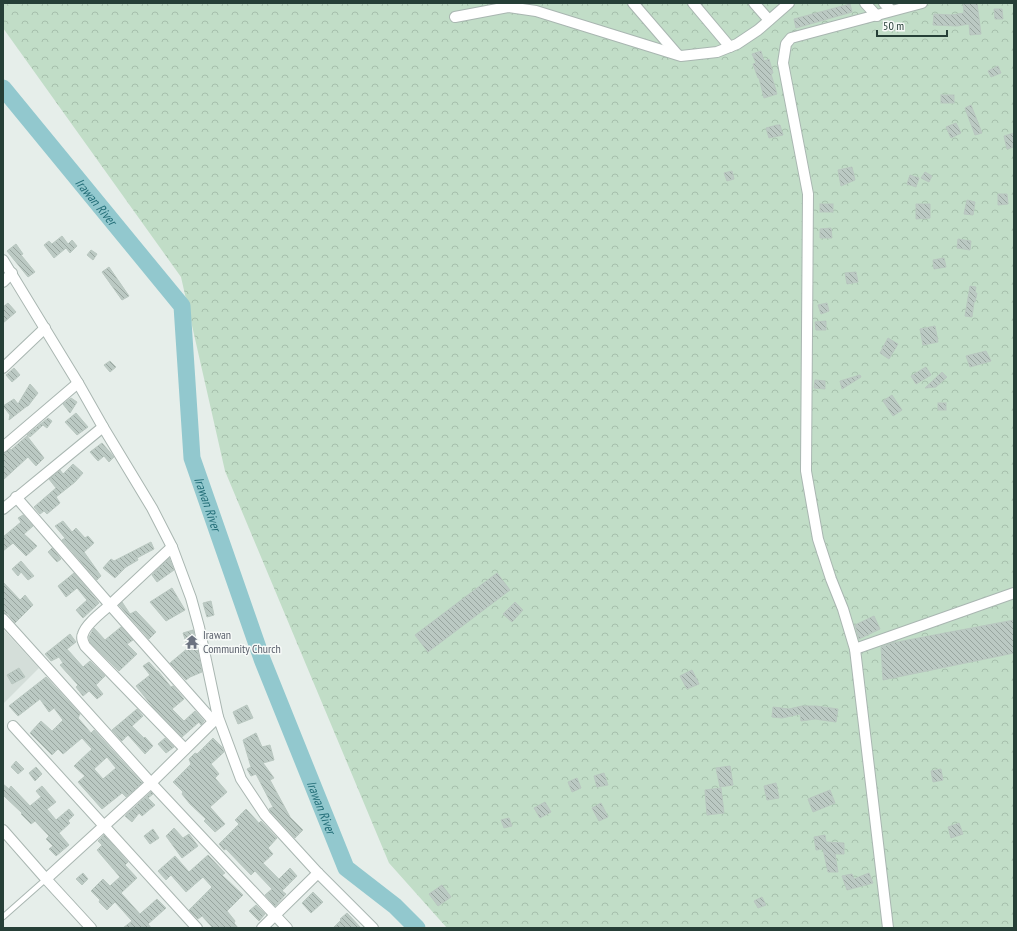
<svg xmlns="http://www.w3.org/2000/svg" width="1017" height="931" font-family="'PT Sans Narrow',sans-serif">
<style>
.built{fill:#d4ded9}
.forest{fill:url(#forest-crowns)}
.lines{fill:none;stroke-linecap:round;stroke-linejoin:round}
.river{stroke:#92c8ce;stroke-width:17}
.building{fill:url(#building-back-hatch);stroke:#b9c7c0;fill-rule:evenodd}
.service-casing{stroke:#a9b6b1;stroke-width:7}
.minor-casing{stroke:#a9b6b1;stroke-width:12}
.service{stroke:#fff;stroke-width:5}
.minor{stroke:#fff;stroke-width:10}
.labels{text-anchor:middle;stroke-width:3;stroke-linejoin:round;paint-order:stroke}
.worship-label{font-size:12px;fill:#5b616d;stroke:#f7faf8;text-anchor:start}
.water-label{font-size:13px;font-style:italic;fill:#236e78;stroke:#f7faf8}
</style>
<defs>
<pattern id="forest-crowns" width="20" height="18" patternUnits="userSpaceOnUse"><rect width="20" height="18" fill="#c1ddc7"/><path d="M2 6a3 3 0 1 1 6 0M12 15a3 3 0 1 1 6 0" fill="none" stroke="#a6bfac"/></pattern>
<pattern id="building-back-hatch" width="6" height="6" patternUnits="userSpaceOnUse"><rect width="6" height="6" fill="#bbc9c3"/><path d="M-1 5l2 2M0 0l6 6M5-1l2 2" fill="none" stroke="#98a59f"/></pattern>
</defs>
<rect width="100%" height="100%" fill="#e6eeea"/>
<!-- built -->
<polygon class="built" points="3,629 39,668 3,704"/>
<!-- forest -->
<polygon class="forest" points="3,3 1014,3 1014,928 447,928 389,863 225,471 181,277 3,28"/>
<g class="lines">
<!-- river -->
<path class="river" id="s1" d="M3,88L182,306L192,458L262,659L346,868L395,906L417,928"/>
</g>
<!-- building -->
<g class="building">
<polygon points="977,3 981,34 970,35 969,24 957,26 933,25 934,14 951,15 964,13 963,4"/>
<polygon points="850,4 852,12 796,28 794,19"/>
<polygon points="994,9 1002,9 1003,19 995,19"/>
<polygon points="761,51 764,61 769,59 773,73 771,74 777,94 764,98 759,78 758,78 753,64 756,63 752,54"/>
<polygon points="998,66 1001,73 991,77 988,71"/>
<rect x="941" y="95" width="13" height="8"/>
<polygon points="971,105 982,133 975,135 965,108"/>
<polygon points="956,123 961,133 951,138 946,127"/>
<polygon points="777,125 780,125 783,135 769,138 766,128"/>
<polygon points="1014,133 1014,147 1007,149 1004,136"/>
<polygon points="852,167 855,180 841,186 838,170"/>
<polygon points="732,171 734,179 727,181 724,173"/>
<polygon points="925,172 932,176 929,182 921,178"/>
<polygon points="910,175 919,178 916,187 907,184"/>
<polygon points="998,194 1007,194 1008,204 998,205"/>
<polygon points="967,200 975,202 973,215 964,214"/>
<rect x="820" y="204" width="13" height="8"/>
<polygon points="916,204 930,204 930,218 916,219"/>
<polygon points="831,228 832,238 820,238 820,229"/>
<polygon points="62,236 68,244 72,240 77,246 70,253 66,248 54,258 44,245 49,241 52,244"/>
<polygon points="958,239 971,241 970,250 957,248"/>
<polygon points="16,244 23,254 21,255 35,272 28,277 7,251"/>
<polygon points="91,250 97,254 93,260 87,255"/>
<polygon points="944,258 946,267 934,269 933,260"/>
<polygon points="109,267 129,296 122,300 102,272"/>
<polygon points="856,272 858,282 847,284 845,273"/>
<polygon points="970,286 976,287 975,293 977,293 975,302 974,302 972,317 965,316"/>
<polygon points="8,303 16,312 3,323 3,307"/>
<polygon points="827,303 829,311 821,314 818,305"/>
<polygon points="826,321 826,330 816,330 815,322"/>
<polygon points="935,326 938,342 923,345 920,329"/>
<polygon points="888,338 898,344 889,359 880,353"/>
<polygon points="986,351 991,361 970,367 966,356"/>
<polygon points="110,361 116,367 110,372 104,365"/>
<polygon points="926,367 931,375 916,384 911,376"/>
<polygon points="14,368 20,375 12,382 6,375"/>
<polygon points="942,372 947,377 936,387 925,388"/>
<polygon points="860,375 861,377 842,389 840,381"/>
<polygon points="815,380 825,381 825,389 814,388"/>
<polygon points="30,384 38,393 28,406 27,406 9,420 10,415 3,406 14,399 18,404"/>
<polygon points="892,395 902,410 893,416 883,401"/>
<polygon points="71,398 77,402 70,413 63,404"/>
<rect x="938" y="403" width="8" height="7"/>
<polygon points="76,413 88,427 77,435 65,422"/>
<polygon points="48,418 52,421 47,428 43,425 30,437 27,435"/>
<polygon points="27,436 44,458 36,466 28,457 3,480 3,453 10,449 11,450"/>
<polygon points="102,443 114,457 109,462 104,456 98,461 90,452"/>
<polygon points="73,464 83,473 75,482 56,497 60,503 47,514 44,511 40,514 34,507 56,488 49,479 60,470 63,474"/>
<polygon points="23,515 33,526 24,534 37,546 26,556 13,543 3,551 3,537 21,522 18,518"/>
<polygon points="63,521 72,532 76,528 85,538 88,536 94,543 84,552 101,576 97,580 62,540 65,538 55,526"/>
<polygon points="151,542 154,549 137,558 138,560 126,567 115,578 103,568 111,559 114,561"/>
<polygon points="52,548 61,559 57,562 48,552"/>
<polygon points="169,558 174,570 157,582 152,575"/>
<polygon points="21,561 34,576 28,580 21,572 18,576 12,569"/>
<polygon points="74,573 99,603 83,618 76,610 87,600 77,588 66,597 58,586"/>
<polygon points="497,573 510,590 428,652 415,635"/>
<polygon points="3,582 20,600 25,595 33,605 15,623 8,614 3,613"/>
<polygon points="172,588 185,610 166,621 150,602"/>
<polygon points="211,601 214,615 207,617 203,603"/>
<polygon points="122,602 130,614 136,611 156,632 149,639 119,605"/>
<polygon points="515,602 523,610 512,622 503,614"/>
<polygon points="874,616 880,629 859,639 855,625"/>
<polygon points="1014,620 1014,653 883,680 881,647 892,643"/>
<polygon points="121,627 133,640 127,644 137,654 119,671 90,642 89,637 94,628 105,640"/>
<polygon points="193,630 202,672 190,677 186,680 170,663 188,648 183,633"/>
<polygon points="70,634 76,642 67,649 83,667 90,661 105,676 96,685 103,694 97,699 89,691 83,696 76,687 78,685 60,665 63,663 59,657 51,661 45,654"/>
<polygon points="149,662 157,671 158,671 171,687 173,686 184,699 172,709 184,721 195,711 204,721 201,725 199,722 182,737 153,707 136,686 150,675 143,666"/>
<polygon points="19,668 25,677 12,684 7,675"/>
<polygon points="692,670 699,684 687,689 680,676"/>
<path d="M46,677L80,714L78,718L91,733L94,730L142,783L126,797L122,793L102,809L78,782L85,776L74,766L92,749L82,738L63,754L58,749L52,755L30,733L41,721L52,731L63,720L54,708L49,712L40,699L18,716L9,706ZM107,757L116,768L103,779L94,769Z"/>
<polygon points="247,705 253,718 238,724 233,712"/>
<polygon points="802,706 816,706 838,709 836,722 815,719 801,721 800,714 782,718 772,717 773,707 789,709"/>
<polygon points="137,709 143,716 132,726 144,738 145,737 153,746 145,754 128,735 122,741 112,730"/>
<polygon points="256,733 262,747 270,745 274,760 263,763 274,778 270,780 290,817 303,830 295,838 270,811 269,809 273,807 256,774 251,776 247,769 251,767 243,740"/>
<polygon points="165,738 174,747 166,753 158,744"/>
<polygon points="213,738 222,747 224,752 211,764 219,774 215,778 227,792 210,807 225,824 215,832 204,821 206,819 190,804 182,794 183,792 173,782 191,764 189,759 195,753 197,754"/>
<polygon points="16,761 24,769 18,774 11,767"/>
<polygon points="730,766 733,785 720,787 716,768"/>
<polygon points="36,767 42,774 35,781 29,773"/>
<polygon points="941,769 943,780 933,782 931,771"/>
<polygon points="604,773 608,785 597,787 594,776"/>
<polygon points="577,778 581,788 572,792 568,782"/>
<polygon points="776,783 779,798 767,800 764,786"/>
<polygon points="3,784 9,789 11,786 30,806 41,797 36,791 42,786 56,802 47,809 56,820 69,809 74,815 68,821 70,823 59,833 69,845 56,856 49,849 53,846 46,839 49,836 35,821 31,824 21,814 22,813 3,795"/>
<polygon points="721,788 724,813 707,815 705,790"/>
<polygon points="830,790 835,803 813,812 808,799"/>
<polygon points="151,792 153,794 148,798 155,805 142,816 139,813 132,822 125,816"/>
<polygon points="545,802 551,812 540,818 534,808"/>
<polygon points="601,803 608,817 599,821 592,808"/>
<polygon points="246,809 259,823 261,821 277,838 268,848 273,854 263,863 279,879 290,868 297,876 282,891 286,894 275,906 265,895 272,889 255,871 251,875 226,849 224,850 219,844 239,824 235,820"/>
<polygon points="509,818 512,826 504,828 501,820"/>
<polygon points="959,823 963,834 951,838 948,827"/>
<polygon points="174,828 183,838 189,834 198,846 182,858 166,836"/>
<polygon points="153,829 159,838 150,844 144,836"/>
<polygon points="104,835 128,862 125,865 137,878 121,893 140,914 157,899 166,908 148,924 151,928 123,928 132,921 115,902 107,910 99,902 100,900 91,891 103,879 110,886 120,877 97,850 102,845 98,841"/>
<polygon points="825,835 826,842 844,843 844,854 835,854 838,872 828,872 823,849 816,850 814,837"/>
<polygon points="208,855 225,873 222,875 243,895 227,911 235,921 234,923 238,928 213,928 202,916 198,919 189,910 212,887 203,877 186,892 171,875 166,880 158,871 175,856 189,872"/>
<polygon points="83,873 88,879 82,885 76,879"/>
<polygon points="869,873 873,883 847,890 842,876 852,874 854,879"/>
<polygon points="442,885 451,897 438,906 429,894"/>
<polygon points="313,892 323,902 311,913 302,903"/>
<polygon points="762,897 766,905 758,908 754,901"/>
<polygon points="256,905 265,914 259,921 249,911"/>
<polygon points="347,913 361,928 333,928 341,920 340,919"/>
</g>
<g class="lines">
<defs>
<polyline id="service" points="3,917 46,879"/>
<g id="minor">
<polyline points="633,3 677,54"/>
<polyline points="693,3 730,47"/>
<polyline points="754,3 769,20"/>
<polyline points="865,3 877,16"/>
<polyline points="884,3 891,10"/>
<polyline points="455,17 508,7 536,11 681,56 717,52 737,44 758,30 789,3"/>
<polyline points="3,260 78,383 103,427 152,508 172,547 191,598 199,627 218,717 241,779 265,815 318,873 373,928"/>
<polyline points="3,282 12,273"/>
<polyline points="3,368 45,328"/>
<polyline points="3,447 78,383"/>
<path d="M16,497L110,605C102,612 86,624 83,634C81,638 83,642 85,646L185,749"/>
<polyline points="3,509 103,427"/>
<polyline points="172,547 110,605 213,721"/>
<polyline points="3,619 151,783 287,928"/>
<polyline points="855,649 1014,593"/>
<polyline points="13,726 197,928"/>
<polyline points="3,830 46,879 91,928"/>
<polyline points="46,879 151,783 218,717"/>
<polyline points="262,928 318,873"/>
<polyline points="888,928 855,649 843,609 831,579 818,539 806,471 808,194 783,63 786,44 791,38 922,3"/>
</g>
</defs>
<!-- service casing -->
<use href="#service" class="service-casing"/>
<!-- minor casing -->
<use href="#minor" class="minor-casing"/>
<!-- service -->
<use href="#service" class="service"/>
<!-- minor -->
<use href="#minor" class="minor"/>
</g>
<!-- icons -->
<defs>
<symbol id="temple-bare" viewBox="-9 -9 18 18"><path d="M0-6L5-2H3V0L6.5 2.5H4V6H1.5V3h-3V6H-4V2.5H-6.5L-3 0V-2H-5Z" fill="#6b7280" stroke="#f7faf8" stroke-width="2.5" paint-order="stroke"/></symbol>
</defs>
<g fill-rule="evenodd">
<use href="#temple-bare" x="182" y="632" width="20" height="20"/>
</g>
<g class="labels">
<!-- worship labels -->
<g class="worship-label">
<text x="203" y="639">Irawan<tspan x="203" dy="14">Community Church</tspan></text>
</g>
<!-- water labels -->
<g class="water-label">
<text dy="5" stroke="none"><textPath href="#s1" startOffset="147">Irawan River</textPath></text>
<text dy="5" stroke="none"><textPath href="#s1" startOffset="483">Irawan River</textPath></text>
<text dy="5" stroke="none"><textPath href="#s1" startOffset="807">Irawan River</textPath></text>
</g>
</g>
<!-- border -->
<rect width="1017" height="931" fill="none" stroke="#263f37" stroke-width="8"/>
<!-- scale -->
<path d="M877 30v6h70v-6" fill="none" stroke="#263f37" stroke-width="2"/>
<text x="883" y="30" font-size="12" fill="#263f37" stroke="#f7faf8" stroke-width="3" paint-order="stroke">50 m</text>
</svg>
